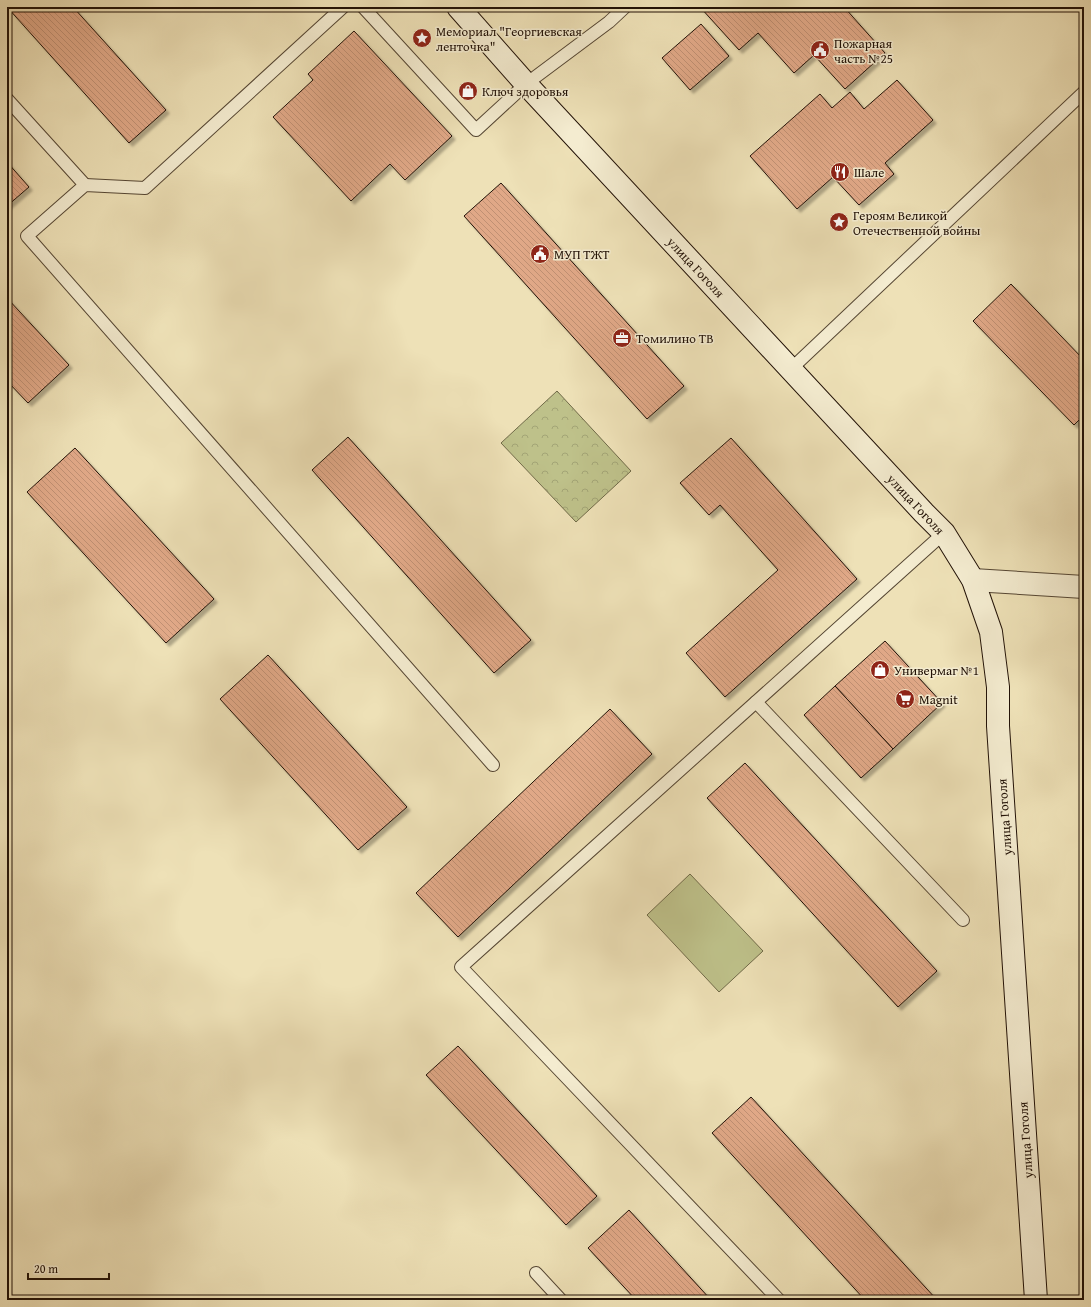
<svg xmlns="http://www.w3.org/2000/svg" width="1091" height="1307" font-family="'Gentium Book Plus',serif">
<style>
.forest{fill:url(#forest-crowns);stroke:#706a48}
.garden{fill:#bec18a;stroke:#706a48}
.building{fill:url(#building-back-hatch);stroke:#221207;filter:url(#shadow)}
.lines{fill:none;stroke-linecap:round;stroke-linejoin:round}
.lane-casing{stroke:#554633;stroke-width:14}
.street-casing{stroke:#554633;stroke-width:24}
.secondary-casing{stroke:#221207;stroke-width:24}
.lane{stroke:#f4ecd0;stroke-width:12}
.street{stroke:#f4ecd0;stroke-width:22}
.secondary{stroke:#f4ecd0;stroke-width:22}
.labels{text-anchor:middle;stroke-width:3;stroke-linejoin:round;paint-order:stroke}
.poi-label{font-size:13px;fill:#221207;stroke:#f4ecd0;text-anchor:start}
.street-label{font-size:13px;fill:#221207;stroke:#f4ecd0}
</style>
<defs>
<pattern id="forest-crowns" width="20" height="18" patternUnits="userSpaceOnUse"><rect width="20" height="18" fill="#bec18a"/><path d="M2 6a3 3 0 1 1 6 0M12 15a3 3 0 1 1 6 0" fill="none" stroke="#a3a576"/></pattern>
<pattern id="building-back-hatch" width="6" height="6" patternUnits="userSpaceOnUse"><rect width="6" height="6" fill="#e0a887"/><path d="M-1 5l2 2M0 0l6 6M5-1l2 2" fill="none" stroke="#c09073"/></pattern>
<filter id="shadow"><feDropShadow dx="3.5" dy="3.5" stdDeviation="1" flood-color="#0004"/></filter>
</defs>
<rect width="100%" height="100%" fill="#eee1b7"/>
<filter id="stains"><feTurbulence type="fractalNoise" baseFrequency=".005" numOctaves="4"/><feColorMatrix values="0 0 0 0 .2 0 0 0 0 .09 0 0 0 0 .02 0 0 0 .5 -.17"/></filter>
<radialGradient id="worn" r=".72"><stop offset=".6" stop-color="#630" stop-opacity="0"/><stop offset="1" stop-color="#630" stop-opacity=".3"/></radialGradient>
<!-- forest -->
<polygon class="forest" points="557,391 631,471 576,522 501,443"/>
<!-- garden -->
<polygon class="garden" points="690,874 763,951 719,992 647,915"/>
<!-- building -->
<g class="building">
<polygon points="7,7 73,7 166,110 129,143"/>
<polygon points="700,7 844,7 885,53 845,89 814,55 794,73 758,33 739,50"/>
<polygon points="701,24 729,56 690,90 662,58"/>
<polygon points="354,31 452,136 405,180 390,164 351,201 273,117 313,80 308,74"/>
<polygon points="897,80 933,120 885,163 894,174 859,205 833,177 797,209 750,156 820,94 832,108 850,92 864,109"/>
<polygon points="7,162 29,187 7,206"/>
<polygon points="501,183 684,386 647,419 464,216"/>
<polygon points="1011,284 1084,360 1084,415 1074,425 973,321"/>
<polygon points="7,298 69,365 28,403 7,381"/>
<polygon points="348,437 531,640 494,673 312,470"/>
<polygon points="731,438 857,579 725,697 686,653 778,570 720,505 709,515 680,483"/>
<polygon points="75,448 214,599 166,643 27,492"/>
<polygon points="885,641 942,703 893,749 835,686"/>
<polygon points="268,655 407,807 358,850 220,699"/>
<polygon points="835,686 893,749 861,778 804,715"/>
<polygon points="610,709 652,754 458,937 416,893"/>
<polygon points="745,763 937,971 898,1007 707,798"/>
<polygon points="458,1046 597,1196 566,1225 426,1075"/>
<polygon points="751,1097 937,1300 865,1300 712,1133"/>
<polygon points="629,1210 711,1300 636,1300 588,1248"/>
</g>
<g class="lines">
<defs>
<g id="lane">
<polyline points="343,7 145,188 85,185 27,236 493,765"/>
<polyline points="363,7 476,130 526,84 609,22 625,7"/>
<polyline points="7,99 85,185"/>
<polyline points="791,369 1084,92"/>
<polyline points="756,702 963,920"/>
<polyline points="536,1273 561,1300"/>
<polyline points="779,1300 461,967 944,533"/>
</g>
<polyline id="street" points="973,580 1084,587"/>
<polyline id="secondary" points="458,7 526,84 924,513 944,533 973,580 991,632 998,687 998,726 1036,1300"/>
</defs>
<!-- lane casing -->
<use href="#lane" class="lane-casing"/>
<!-- street casing -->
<use href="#street" class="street-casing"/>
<!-- secondary casing -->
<use href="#secondary" class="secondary-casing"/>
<!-- lane -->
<use href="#lane" class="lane"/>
<!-- street -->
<use href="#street" class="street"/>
<!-- secondary -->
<use href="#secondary" class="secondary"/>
</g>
<!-- icons -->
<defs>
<symbol id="sight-disc" viewBox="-11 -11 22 22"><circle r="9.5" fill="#8f2418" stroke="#f4ecd0"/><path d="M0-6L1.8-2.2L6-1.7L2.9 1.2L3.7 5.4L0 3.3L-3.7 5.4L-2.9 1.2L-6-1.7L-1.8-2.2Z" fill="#fff"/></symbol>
<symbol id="civic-disc" viewBox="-11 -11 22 22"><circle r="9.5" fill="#8f2418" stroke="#f4ecd0"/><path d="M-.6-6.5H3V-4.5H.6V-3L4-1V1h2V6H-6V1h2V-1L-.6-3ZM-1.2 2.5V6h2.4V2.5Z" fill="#fff"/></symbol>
<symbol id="shop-disc" viewBox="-11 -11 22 22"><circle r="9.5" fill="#8f2418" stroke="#f4ecd0"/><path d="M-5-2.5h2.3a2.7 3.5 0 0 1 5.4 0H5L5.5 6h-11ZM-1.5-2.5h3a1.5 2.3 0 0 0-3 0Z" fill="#fff"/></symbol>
<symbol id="restaurant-disc" viewBox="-11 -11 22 22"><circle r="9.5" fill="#8f2418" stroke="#f4ecd0"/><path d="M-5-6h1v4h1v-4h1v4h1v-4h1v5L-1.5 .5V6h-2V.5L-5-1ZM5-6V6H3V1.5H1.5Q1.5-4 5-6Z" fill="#fff"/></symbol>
<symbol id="office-disc" viewBox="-11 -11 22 22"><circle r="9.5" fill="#8f2418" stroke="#f4ecd0"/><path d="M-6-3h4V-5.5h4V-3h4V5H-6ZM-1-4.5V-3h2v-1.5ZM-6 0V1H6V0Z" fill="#fff"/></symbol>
<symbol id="supermarket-disc" viewBox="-11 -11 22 22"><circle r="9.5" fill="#8f2418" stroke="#f4ecd0"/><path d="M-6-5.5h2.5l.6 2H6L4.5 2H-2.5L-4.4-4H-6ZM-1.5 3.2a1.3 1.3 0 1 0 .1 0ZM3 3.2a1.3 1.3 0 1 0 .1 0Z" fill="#fff"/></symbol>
</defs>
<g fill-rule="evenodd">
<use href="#sight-disc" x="411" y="27" width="22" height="22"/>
<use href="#civic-disc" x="809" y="39" width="22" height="22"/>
<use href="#shop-disc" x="457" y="80" width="22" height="22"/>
<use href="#restaurant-disc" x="829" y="161" width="22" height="22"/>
<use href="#sight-disc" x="828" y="211" width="22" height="22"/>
<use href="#civic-disc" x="529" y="243" width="22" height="22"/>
<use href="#office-disc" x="611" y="327" width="22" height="22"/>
<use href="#shop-disc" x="869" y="659" width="22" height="22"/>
<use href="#supermarket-disc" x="894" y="688" width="22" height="22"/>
</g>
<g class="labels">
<!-- poi labels -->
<g class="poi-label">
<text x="436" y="36">Мемориал "Георгиевская<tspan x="436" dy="15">ленточка"</tspan></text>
<text x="834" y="48">Пожарная<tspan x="834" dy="15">часть №25</tspan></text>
<text x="482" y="96">Ключ здоровья</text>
<text x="854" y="177">Шале</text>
<text x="853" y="220">Героям Великой<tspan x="853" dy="15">Отечественной войны</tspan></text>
<text x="554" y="259">МУП ТЖТ</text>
<text x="636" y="343">Томилино ТВ</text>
<text x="894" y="675">Универмаг №1</text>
<text x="919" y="704">Magnit</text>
</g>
<!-- street labels -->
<g class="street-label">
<text transform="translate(696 267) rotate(47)" y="5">улица Гоголя</text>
<text transform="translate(916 504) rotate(47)" y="5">улица Гоголя</text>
<text transform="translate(1004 817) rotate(-94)" y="5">улица Гоголя</text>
<text transform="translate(1025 1140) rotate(-94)" y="5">улица Гоголя</text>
</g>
</g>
<!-- margin -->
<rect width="1091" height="1307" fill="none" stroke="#eee1b7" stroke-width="24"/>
<rect x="8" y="8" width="1075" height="1291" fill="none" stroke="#221207" stroke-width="2"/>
<rect x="12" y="12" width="1067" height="1283" fill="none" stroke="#221207"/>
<!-- scale -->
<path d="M28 1273v6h81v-6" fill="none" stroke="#221207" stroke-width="2"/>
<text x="34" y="1273" font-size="12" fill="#221207" stroke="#f4ecd0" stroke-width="3" paint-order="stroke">20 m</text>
<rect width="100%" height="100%" filter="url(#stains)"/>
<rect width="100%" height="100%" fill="url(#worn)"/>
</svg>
